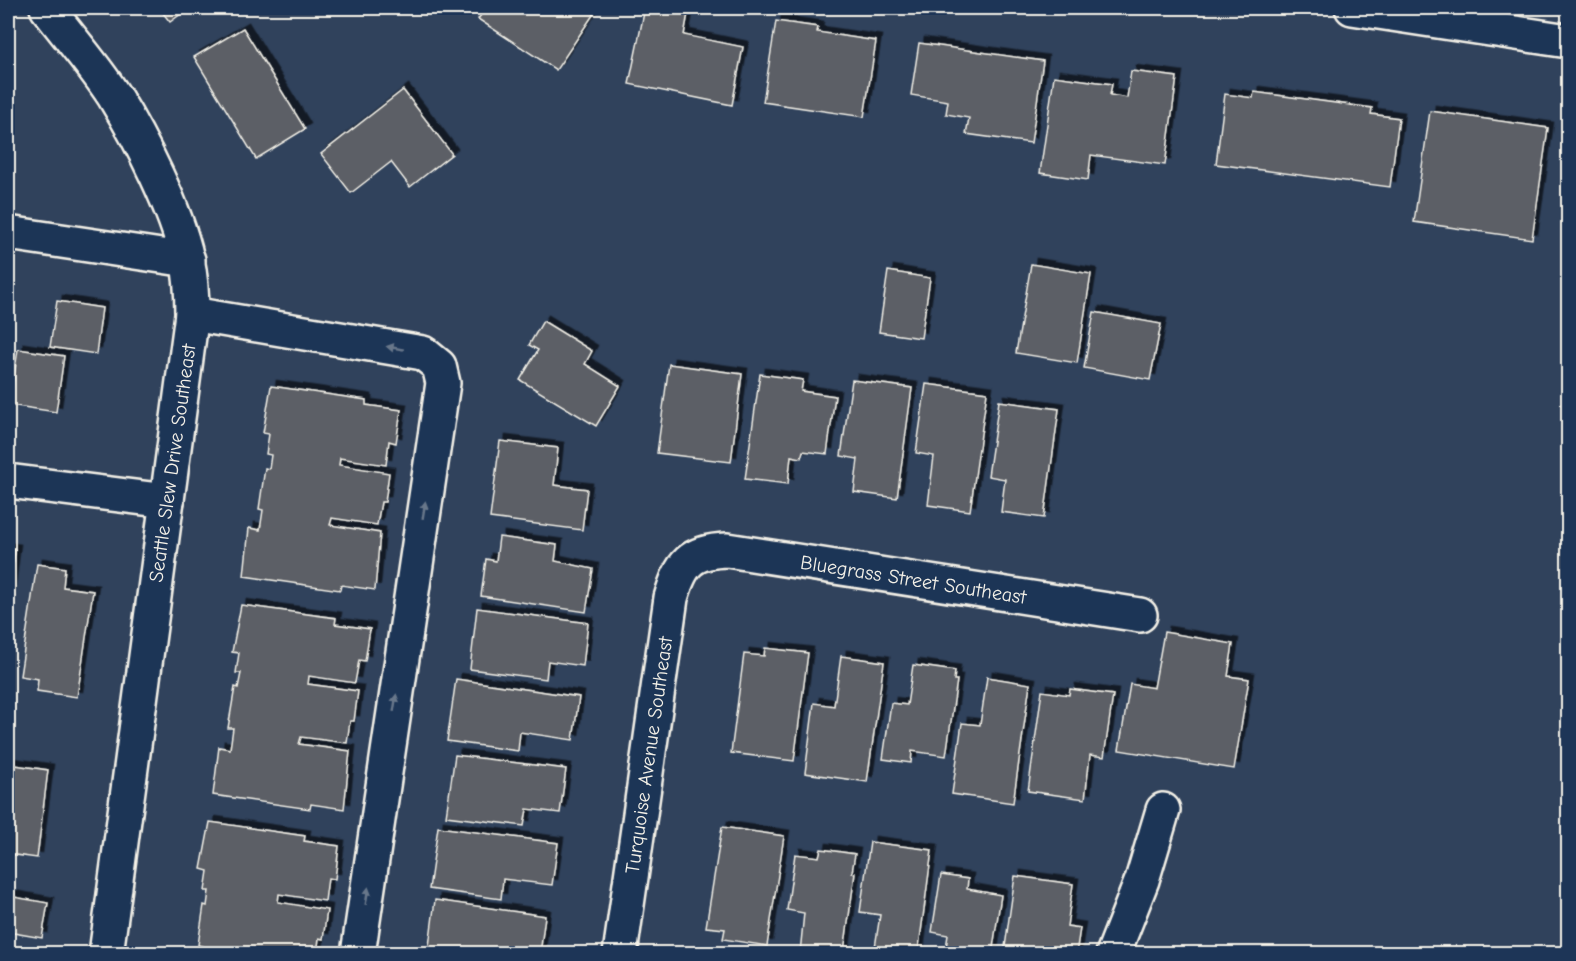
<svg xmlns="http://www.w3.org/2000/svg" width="1576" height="961" font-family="'Comic Neue',sans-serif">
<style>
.building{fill:#5b5f66;stroke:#f4f1e8;stroke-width:1.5;filter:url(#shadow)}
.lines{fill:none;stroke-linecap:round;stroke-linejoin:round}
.minor-casing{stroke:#f4f1e8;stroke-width:38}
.minor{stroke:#1d3557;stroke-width:33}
.oneway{fill:#68778a}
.labels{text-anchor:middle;stroke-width:5;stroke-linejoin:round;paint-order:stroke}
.street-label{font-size:20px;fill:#f4f1e8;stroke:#1d3557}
</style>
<defs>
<filter id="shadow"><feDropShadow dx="5.5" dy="-5.5" stdDeviation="0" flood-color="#0009"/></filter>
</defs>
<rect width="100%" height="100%" fill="#30425c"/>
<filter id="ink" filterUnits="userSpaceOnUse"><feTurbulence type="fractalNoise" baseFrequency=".0167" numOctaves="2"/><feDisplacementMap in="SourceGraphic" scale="12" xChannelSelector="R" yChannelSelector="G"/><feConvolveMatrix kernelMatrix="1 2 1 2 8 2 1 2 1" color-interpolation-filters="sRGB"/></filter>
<g filter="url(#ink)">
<!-- building -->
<g class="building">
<polygon points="159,8 189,8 170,22"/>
<polygon points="486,8 588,8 595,12 556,70 478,19"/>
<polygon points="645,8 689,8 684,35 743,47 732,105 629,84"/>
<polygon points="776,21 818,27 817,32 876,41 864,117 763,102"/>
<polygon points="243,28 305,129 256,159 194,57"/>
<polygon points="919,43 1043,61 1031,143 966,134 969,118 946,114 948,101 911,95"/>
<polygon points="1131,71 1177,77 1165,165 1091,155 1088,180 1040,173 1054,76 1112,84 1110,95 1127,98"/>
<polygon points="403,90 452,154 410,187 391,162 351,193 321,154"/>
<polygon points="1254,92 1372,108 1371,114 1399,118 1390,187 1216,164 1225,94 1253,98"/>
<polygon points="1430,111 1548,128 1532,239 1414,222"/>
<polygon points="1031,264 1091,274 1077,363 1016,353"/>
<polygon points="888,271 930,278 921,338 879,332"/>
<polygon points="57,301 102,308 96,354 50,347"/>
<polygon points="1094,312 1161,324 1150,380 1084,368"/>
<polygon points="543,321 592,351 585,364 620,386 596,426 520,380 538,350 529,345"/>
<polygon points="18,349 64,356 56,412 10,405"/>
<polygon points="669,364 742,374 731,462 657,453"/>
<polygon points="760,374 803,380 801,391 835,396 827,454 803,451 801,458 791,456 788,484 745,479"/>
<polygon points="852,380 912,388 897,498 854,492 858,459 841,456"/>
<polygon points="926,384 987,392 970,511 928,505 934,456 916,453"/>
<polygon points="271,386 366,400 366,405 401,410 396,443 389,441 386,465 340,458 339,465 389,473 385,502 381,502 377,525 332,518 330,525 380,533 375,590 341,585 340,590 244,576 249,528 260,530 263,510 259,509 265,468 269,469 271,455 266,454 269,434 263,433"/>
<polygon points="999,401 1059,409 1044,518 1001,512 1005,479 988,476"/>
<polygon points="500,441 558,448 554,485 587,489 582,530 490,518"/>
<polygon points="499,537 557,545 555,561 593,569 586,612 481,596 486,559 496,561"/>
<polygon points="8,549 15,550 8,606"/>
<polygon points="37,564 65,568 63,587 93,591 77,697 37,691 38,679 20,676"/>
<polygon points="241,605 336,618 335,624 370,629 365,661 359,660 355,683 309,676 308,684 358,691 354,721 350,721 347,743 301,737 299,744 350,751 344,809 311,804 310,809 213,795 219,747 230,749 233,728 228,728 235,687 238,688 241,673 236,673 239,653 232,652"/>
<polygon points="477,608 588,623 583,666 548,661 546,679 470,669"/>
<polygon points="1164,632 1233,644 1228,676 1249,679 1234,769 1119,750 1130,684 1154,688"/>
<polygon points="765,648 808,653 794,761 731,753 744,654 764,656"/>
<polygon points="841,656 884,662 867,782 805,773 814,703 834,706"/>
<polygon points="913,665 955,671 954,680 957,680 946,756 912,751 911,763 883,759 891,703 907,705"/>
<polygon points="987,677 1030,684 1013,803 952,794 962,723 980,725"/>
<polygon points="456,679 579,697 573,740 520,732 518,751 447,741"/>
<polygon points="1070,689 1113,695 1104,757 1090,755 1085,799 1028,791 1042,691 1069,695"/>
<polygon points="455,755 566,769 560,813 527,809 524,826 446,816"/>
<polygon points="8,764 48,770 37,858 8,854"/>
<polygon points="210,822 305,836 304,841 339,846 335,879 328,878 325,901 279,894 278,902 327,910 323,939 319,938 317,954 201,954 202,946 198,945 204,905 207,906 209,891 205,891 208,871 201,869"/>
<polygon points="438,827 558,843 552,885 503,879 501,899 429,889"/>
<polygon points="722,827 784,836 767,946 723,939 725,929 706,927"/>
<polygon points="870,842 932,850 918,954 874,954 880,915 860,912"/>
<polygon points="821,849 855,854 852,872 855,873 844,951 840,950 839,954 800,953 804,913 787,910 795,854 819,857"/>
<polygon points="941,875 968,879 967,889 1001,895 992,954 945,954 948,935 932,932"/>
<polygon points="1015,876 1073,884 1067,926 1080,928 1076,954 1004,954"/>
<polygon points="8,896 48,903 42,938 8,932"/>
<polygon points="435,900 545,916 540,954 428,954"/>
</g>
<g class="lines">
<defs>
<g id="minor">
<path d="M47,8C69,37 94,65 114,96C141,140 176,209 187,259C191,277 192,296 192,314L106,954"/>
<polyline points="1352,8 1568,41"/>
<polyline points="8,233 188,260"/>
<polyline points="192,314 423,353 439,366 443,383 358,954"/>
<polyline points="8,481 167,501"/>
<path id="s1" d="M620,954L671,598C681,564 690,551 727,550L1140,615"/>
<polyline points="1113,954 1142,880 1163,810"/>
</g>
</defs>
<!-- minor casing -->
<use href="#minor" class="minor-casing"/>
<!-- minor -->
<use href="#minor" class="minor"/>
</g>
<!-- one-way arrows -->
<defs><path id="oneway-solid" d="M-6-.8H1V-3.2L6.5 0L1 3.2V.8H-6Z" transform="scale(1.5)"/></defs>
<g class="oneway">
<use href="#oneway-solid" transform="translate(395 348) rotate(-170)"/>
<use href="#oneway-solid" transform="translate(424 510) rotate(-81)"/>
<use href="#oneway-solid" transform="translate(395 703) rotate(-81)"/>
<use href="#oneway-solid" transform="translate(367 896) rotate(-81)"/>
</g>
</g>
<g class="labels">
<!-- street labels -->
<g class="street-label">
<text transform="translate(172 463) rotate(-82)" y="7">Seattle Slew Drive Southeast</text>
<text dy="7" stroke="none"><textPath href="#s1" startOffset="630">Bluegrass Street Southeast</textPath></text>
<text dy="7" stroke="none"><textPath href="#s1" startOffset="201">Turquoise Avenue Southeast</textPath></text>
</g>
</g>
<!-- margin -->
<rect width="1576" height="961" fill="none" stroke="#1d3557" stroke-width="30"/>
<rect x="15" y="15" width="1546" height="931" fill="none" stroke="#f4f1e8" stroke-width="2" filter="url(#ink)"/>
</svg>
